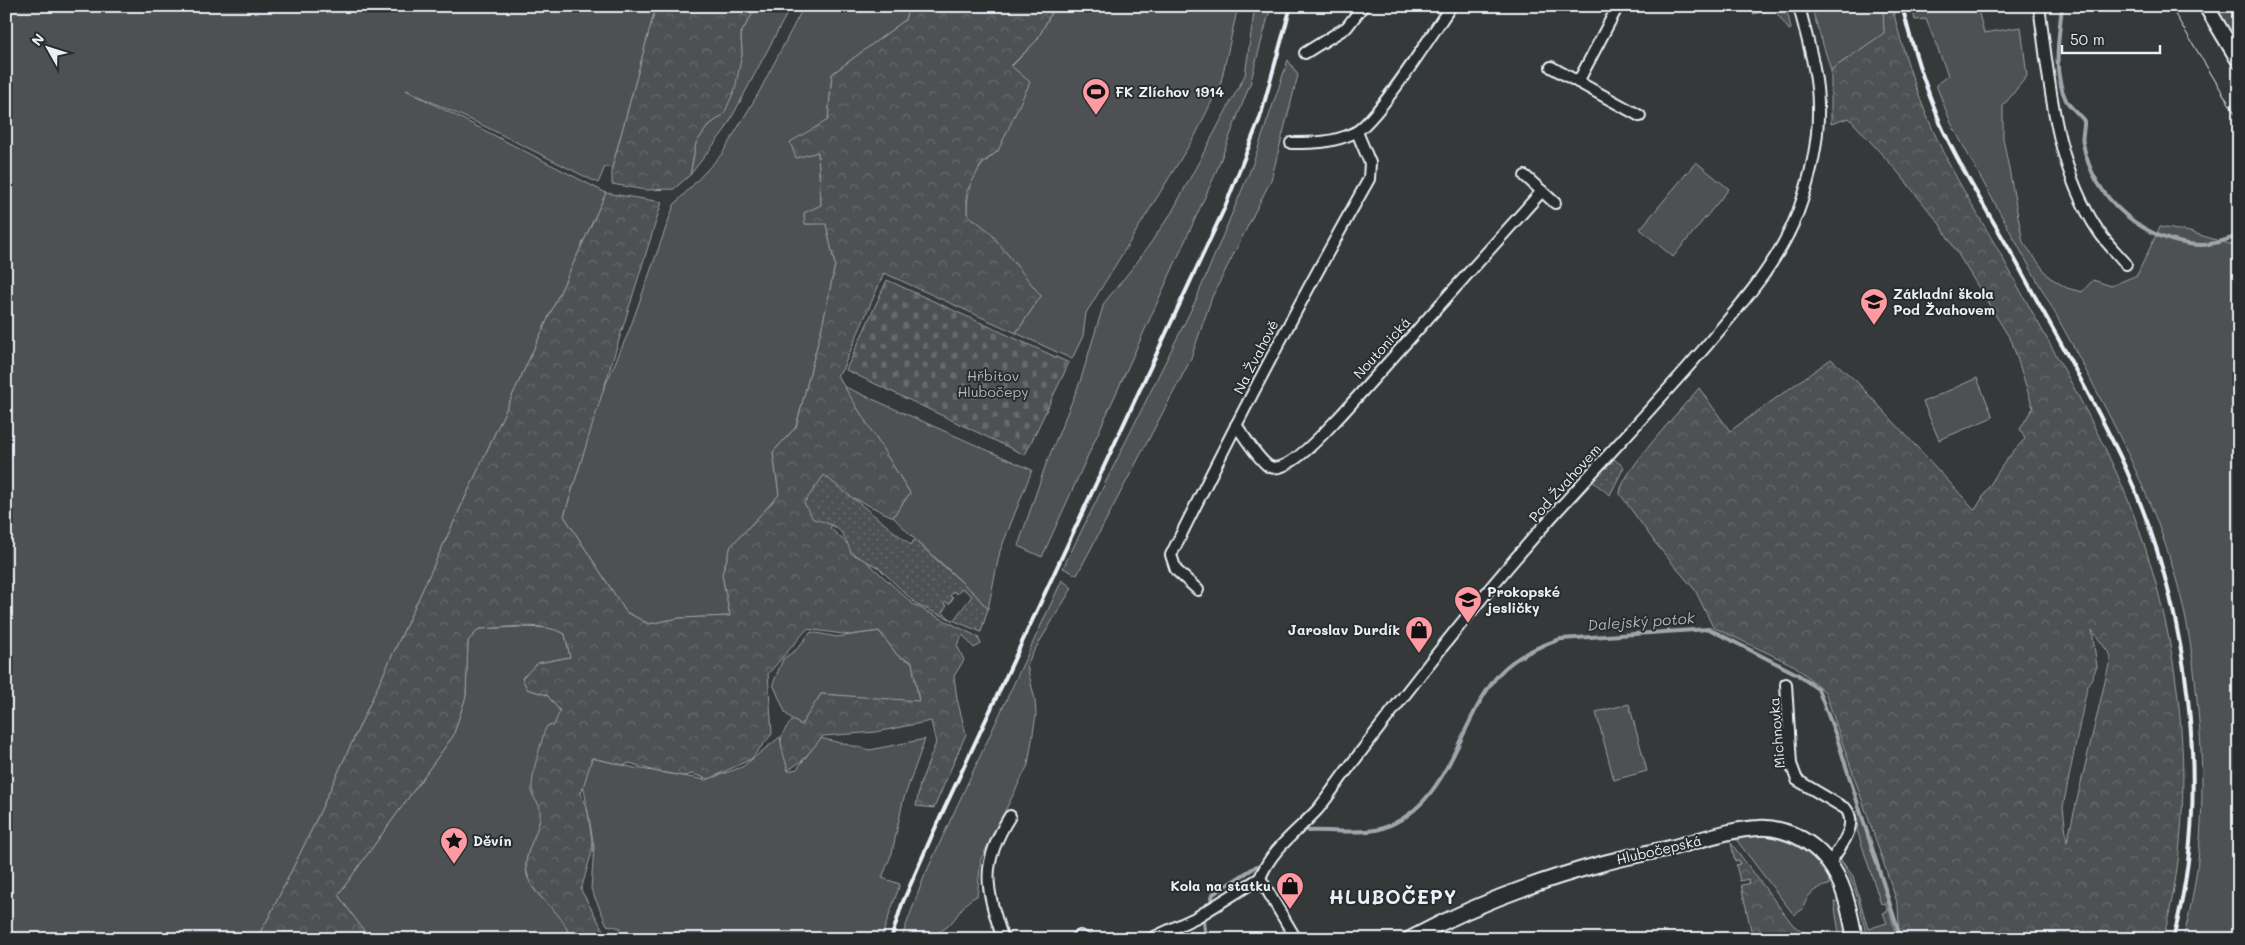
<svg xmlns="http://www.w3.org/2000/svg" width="2245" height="945" font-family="Mali,sans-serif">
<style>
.green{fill:#4d5152;stroke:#9aa1a5}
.forest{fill:url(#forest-crowns);stroke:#9aa1a5;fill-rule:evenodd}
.cemetery{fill:url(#cemetery-stones);stroke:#9aa1a5}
.garden{fill:url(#garden-dots);stroke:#9aa1a5;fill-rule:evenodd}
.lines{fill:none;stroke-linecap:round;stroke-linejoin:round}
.stream{stroke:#a0a7ac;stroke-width:4}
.minor-casing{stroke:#e8f1f8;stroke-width:14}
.tertiary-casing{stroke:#e8f1f8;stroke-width:18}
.minor{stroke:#2a2d2e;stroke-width:10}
.tertiary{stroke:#2a2d2e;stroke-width:14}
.tram{stroke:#e8f1f8;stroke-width:1}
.rail{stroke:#e8f1f8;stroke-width:4}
.labels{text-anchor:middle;stroke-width:4;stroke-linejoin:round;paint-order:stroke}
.poi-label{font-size:14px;font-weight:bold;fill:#e8f1f8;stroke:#2a2d2e;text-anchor:start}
.street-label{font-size:14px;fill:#e8f1f8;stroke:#2a2d2e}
.park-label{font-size:14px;fill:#b2b9be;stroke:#2a2d2e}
.water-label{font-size:15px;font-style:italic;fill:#acb3b8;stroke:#2a2d2e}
.district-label{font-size:19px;font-weight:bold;letter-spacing:1px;fill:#e8f1f8;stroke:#2a2d2e}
</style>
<defs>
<pattern id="forest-crowns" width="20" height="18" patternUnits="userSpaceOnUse" patternTransform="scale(1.25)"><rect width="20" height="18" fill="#4d5152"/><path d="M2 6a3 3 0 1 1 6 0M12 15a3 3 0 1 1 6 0" fill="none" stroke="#676a6c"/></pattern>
<pattern id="cemetery-stones" width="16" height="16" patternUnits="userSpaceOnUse" patternTransform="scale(1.25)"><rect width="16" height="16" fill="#4d5152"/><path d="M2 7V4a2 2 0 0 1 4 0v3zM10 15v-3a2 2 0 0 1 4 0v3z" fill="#676a6c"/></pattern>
<pattern id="garden-dots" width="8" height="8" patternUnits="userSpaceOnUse" patternTransform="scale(1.25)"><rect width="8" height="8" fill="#4d5152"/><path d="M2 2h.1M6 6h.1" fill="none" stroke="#676a6c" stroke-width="1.8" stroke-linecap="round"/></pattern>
</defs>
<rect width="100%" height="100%" fill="#35393a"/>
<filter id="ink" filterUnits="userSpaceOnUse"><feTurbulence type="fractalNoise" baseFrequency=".02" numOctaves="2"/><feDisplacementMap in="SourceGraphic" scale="10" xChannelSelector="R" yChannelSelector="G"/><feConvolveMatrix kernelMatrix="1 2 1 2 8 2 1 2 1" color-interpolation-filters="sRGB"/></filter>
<g filter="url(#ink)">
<!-- green -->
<g class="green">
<polygon points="6,6 656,6 612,168 605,167 598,183 486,127 406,90 606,193 312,829 268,919 256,939 6,939"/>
<polygon points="757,6 791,6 725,130 690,175 696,143 708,126 724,114 742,55 741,33"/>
<polygon points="804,6 909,6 905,20 832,74 828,120 818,152 821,206 804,213 806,224 826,223 835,265 823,323 796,427 773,452 779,495 731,546 722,574 730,616 680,618 649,624 626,612 564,516 601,395 629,331 674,205 722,154 758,94"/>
<path d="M1055,6H1238L1221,82L1196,134L1086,313L1083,336L1072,359L1016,333L1041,296L967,214C967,184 974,169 998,151L1011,67L1037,40Z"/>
<polygon points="1255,6 1271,6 1250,84 1214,177 1042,557 1018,546 1046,464 1080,382 1104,303 1138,261 1172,212 1245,75"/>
<polygon points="1750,6 1786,6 1791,29 1789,30 1774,9 1753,14"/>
<polygon points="1811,6 1883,6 1885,33 1831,70"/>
<path d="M1912,6H1977L1984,33L2021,27L2027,76L2003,106V138L2023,242L2049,277L2067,288L2082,292L2093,280L2111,286L2137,275L2160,227L2190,232L2239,247V517L2234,543L2236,580L2239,582V939H2183C2201,873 2205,802 2200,734C2197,698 2194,661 2187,625C2168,525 2120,435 2073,346C2032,271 1991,197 1951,123L1936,85L1948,75L1926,19L1915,20Z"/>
<polygon points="2229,6 2234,6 2239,14 2239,45 2219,13"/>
<polygon points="1288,60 1298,75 1271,180 1212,297 1190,361 1077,575 1063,568 1194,304 1252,166"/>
<polygon points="1696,162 1729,189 1673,257 1640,229"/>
<polygon points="1977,378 1993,417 1939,440 1923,402"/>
<path d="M843,386L1032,470L1000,551L988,609C959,576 923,549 893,517L910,493Z"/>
<path d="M1062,580L1072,588L1031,656L1027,666L1035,700L1036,715L1028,765L981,859L977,896C962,902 959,917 947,927C934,937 917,939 901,939L924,877Z"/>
<path d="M519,627L554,628L565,634L570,657L538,663L527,689L547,695L560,711L532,794C535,798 539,804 540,808C544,830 521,849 527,875C534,901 568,912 569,939H370L338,895L453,736L466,696L468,641L479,629Z"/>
<polygon points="879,631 898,656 912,662 919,702 821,694 801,726 786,714 773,684 783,659 796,650 811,632 837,637"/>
<polygon points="1629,704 1647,771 1614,780 1596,712"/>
<polygon points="780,737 788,771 797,769 820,738 870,750 925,739 903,801 892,853 882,878 900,884 881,939 614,939 621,928 607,925 591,889 594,847 583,783 592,758 635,768 706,780 742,767"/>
<path d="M1860,811L1872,845L1897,939H1867C1861,910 1856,884 1840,859L1853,876L1868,929L1887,923L1883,913L1888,911L1885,903L1881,904L1857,830L1858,821L1855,812Z"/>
<path d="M1758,835C1788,839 1811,850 1829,875V885C1816,887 1806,895 1803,909L1794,915L1735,838Z"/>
<polygon points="1840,900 1848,936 1844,937 1839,933 1834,902"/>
</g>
<!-- forest -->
<g class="forest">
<polygon points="656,6 757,6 741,33 742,55 735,89 724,114 708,126 696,143 690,175 674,189 645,190 612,184 612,168"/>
<path d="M909,6H1055L1037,40L1011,66L1030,82L998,151L982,163L967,191V214L989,231L1041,296L1016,333L884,273L842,370L837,375L910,493L893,517L853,498L830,528L914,605L978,637L981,644L974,648L963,635L957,645L964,660L954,676L957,699L966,734L934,808L916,806L920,784L936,743L931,721L876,732L823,736L802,761L788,770C782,746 774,739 793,720L801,725L821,694L919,701L912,662L898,656L879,631L850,635L807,629L768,674L772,734L751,759L709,779L692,774L684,776L654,771L630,763L624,765L592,758L581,794L588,813L593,848L581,890L608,939H569C568,913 535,901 528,876C520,851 542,834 540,809C539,803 533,798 532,792C531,772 540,750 544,732L547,726L554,725L560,711L547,695L527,689L522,678L538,663L570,657L565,634C540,621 506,628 479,629L468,641L466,696L453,736L338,895L370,939H256L268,919L312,829L606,193L662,202L564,516L626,612L649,624L680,618L730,616L722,574L731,546L779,495L773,452L796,427L823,323L835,265L826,224H805L804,213L821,205L818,152L796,158L790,142L828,120L832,74L905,20Z"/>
<path d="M1883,6H1892C1902,48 1915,90 1933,130C1953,177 1983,221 2007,266C2044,335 2085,403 2117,474C2180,615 2203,789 2163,939H1897L1894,929L1899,924L1898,905L1825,692L1795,666L1713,627L1695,590L1656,544L1620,494C1618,476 1685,405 1699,388L1730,431L1831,359L1856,381L1975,510C1992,483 2001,462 2025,439L2020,429L2033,408L2012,342L1939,223L1897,171L1849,118L1831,124V70L1884,33ZM2092,630L2111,656L2067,842L2063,807L2087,688L2097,667Z"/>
<polygon points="1731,843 1793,925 1814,939 1753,939 1741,885 1749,884 1748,879 1740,881 1736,865 1740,864 1739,860 1735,861"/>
</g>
<!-- cemetery -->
<polygon class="cemetery" points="887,280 1069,363 1025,455 846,370"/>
<!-- garden -->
<g class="garden">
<polygon points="1610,456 1624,467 1610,495 1593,482 1571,506 1568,503"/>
<path d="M824,475L911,545L914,540L974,593L988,609L981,632L917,605L879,568L851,553C843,529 837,525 813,519L804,503ZM962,588L972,596L953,621L942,612L947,606L944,604L946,602L949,604L953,598L950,596L954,591L957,594Z"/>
</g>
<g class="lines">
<!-- stream -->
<g class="stream">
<path d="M2062,6C2059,37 2052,71 2066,100C2070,108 2079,113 2084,121C2085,129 2081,135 2083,143C2093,199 2145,243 2201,245C2213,245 2227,239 2239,236"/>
<path d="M1308,831C1327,830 1364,834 1380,829C1450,807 1457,723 1499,674C1515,656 1539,646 1561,639L1709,629L1797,674L1818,689L1837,738L1901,939"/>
<polyline points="1209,907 1213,894 1257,866"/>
<polyline points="1206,939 1204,921 1207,914"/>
</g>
<defs>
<g id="minor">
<path d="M2039,6C2050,84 2054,165 2099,232C2107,244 2118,254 2126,264"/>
<polyline points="1305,53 1347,27 1363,6"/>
<polyline points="1551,67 1640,116"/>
<polyline points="1578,82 1618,6"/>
<path d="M1291,143C1315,143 1332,143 1354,133C1376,123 1434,31 1451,6"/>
<polyline points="1525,176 1555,203"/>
<path d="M1236,425C1245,437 1255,455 1267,465C1285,480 1329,427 1342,414L1542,191"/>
<path d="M1198,590L1176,570L1171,555C1234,427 1299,302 1369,179L1370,163L1357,132"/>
<path d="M1786,684L1791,764L1797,780L1846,809C1859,826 1839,848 1830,863"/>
<path d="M1260,878C1272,848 1297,832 1318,809C1328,797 1337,783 1347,770C1414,682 1482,594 1557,511C1607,456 1659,401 1708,344C1742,303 1779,262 1798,212C1810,179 1819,141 1818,106C1818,73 1807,39 1799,6"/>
<polyline points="1260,878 1296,939"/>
<path d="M1003,939C985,887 980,864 1010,816"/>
<polyline points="1075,939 1080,936 1086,939"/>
<polyline points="1150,939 1197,917 1260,878"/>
</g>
<g id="tertiary">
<polyline points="2206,6 2239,61"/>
<path d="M1410,939C1471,906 1537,881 1604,863C1625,857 1648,853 1670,848C1699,841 1729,829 1759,828C1773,827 1790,832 1802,839C1840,861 1848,900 1855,939"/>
</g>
</defs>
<!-- minor casing -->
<use href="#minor" class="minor-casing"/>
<!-- tertiary casing -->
<use href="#tertiary" class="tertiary-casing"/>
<!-- minor -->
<use href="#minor" class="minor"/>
<!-- tertiary -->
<use href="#tertiary" class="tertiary"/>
<!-- tram -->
<polyline class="tram" points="2170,6 2239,120"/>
<!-- rail -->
<g class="rail">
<path d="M1902,6C1912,47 1925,86 1941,125C1962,173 1993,219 2018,265C2054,333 2094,399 2126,469C2189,609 2213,789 2173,939"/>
<polyline points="2238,6 2239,7"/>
<polyline points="891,939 902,904 933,833 1225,207 1260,118 1291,6"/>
</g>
</g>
</g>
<!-- icons -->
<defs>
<symbol id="stadium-pin" viewBox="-11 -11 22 30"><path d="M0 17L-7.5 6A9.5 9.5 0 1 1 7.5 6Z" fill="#ff9aa2" stroke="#2a2d2e"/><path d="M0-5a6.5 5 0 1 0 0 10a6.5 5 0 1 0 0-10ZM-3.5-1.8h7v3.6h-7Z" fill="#111"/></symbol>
<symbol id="school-pin" viewBox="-11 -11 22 30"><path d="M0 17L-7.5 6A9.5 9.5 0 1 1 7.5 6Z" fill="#ff9aa2" stroke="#2a2d2e"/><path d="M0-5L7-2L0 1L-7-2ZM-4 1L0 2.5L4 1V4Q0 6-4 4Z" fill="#111"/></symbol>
<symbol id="shop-pin" viewBox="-11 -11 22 30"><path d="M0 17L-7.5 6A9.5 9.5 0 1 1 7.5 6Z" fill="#ff9aa2" stroke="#2a2d2e"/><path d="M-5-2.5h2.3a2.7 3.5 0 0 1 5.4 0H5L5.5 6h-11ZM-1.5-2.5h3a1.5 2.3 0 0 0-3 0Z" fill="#111"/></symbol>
<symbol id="sight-pin" viewBox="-11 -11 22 30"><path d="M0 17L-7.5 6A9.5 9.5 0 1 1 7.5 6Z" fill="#ff9aa2" stroke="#2a2d2e"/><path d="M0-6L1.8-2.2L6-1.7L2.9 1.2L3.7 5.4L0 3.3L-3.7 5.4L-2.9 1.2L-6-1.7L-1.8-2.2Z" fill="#111"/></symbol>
</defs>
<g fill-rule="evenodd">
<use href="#stadium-pin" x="1080" y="76" width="32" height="43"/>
<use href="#school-pin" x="1858" y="286" width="32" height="43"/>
<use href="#school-pin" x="1452" y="584" width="32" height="43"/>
<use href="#shop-pin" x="1403" y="614" width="32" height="43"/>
<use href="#sight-pin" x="438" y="825" width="32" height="43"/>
<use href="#shop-pin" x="1274" y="870" width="32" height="43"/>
</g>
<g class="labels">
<!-- poi labels -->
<g class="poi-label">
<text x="1115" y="97">FK Zlíchov 1914</text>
<text x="1893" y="299">Základní škola<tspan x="1893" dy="16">Pod Žvahovem</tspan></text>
<text x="1487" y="597">Prokopské<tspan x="1487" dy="16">jesličky</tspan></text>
<text x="1400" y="635" text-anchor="end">Jaroslav Durdík</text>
<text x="473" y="846">Děvín</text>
<text x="1271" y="891" text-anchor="end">Kola na statku</text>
</g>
<!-- street labels -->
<g class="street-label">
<text transform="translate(1382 348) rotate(-48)" y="5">Noutonická</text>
<text transform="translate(1256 357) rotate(-63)" y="5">Na Žvahově</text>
<text transform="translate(1565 483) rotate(-48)" y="5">Pod Žvahovem</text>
<text transform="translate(1777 733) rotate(-95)" y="5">Michnovka</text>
<text transform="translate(1659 850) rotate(-13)" y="5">Hlubočepská</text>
</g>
<!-- park labels -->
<g class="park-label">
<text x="993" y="381">Hřbitov<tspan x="993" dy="16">Hlubočepy</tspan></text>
</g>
<!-- water labels -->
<g class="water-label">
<text transform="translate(1641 622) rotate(-4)" y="5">Dalejský potok</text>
</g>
<!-- district labels -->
<g class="district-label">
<text x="1393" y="904">HLUBOČEPY</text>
</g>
</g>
<!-- margin -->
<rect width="2245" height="945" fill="none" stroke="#2a2d2e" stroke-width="25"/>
<rect x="12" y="12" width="2220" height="920" fill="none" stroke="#e8f1f8" stroke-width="2" filter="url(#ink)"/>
<!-- north arrow -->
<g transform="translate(48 48) rotate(309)" stroke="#2a2d2e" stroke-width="4" paint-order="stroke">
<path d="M0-4L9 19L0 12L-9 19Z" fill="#e8f1f8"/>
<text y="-8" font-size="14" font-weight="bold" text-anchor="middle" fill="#e8f1f8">N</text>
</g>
<!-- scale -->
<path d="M2062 45v8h98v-8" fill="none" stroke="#e8f1f8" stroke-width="2.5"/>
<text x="2070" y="45" font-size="15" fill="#e8f1f8" stroke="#2a2d2e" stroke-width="4" paint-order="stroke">50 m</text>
</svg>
